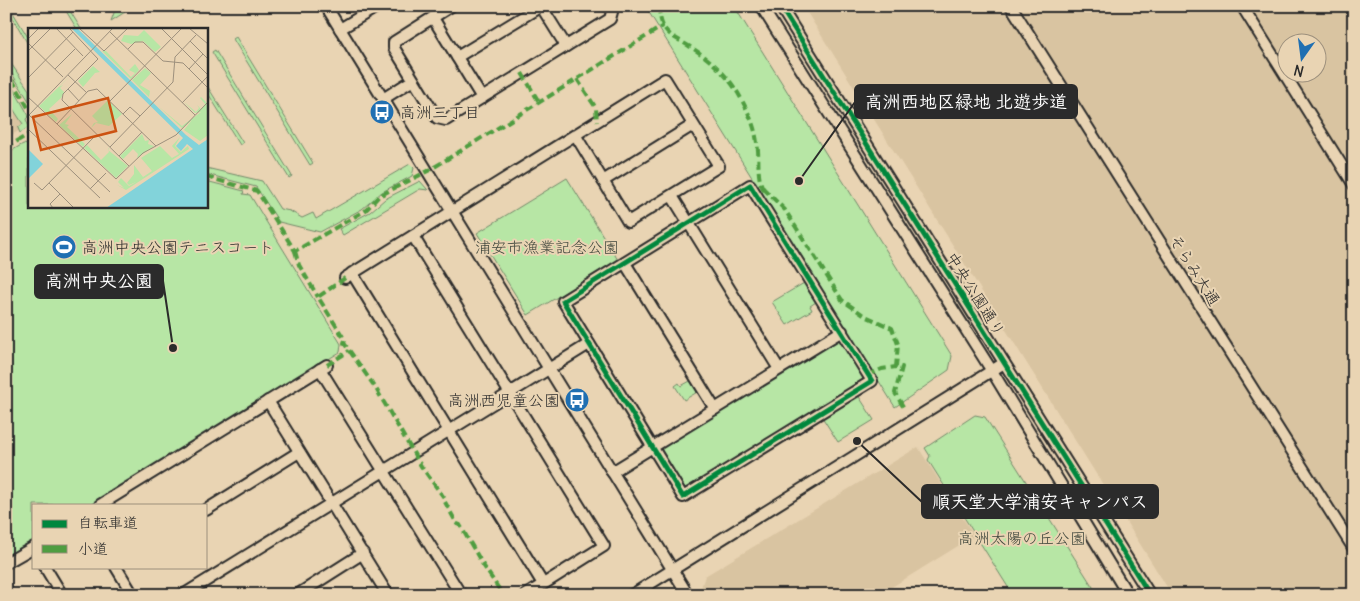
<svg xmlns="http://www.w3.org/2000/svg" width="1360" height="601" font-family="Delius,'Klee One',sans-serif">
<style>
.built{fill:#d9c4a1;fill-rule:evenodd}
.green{fill:#b7e6a5;stroke:#718868}
.lines{fill:none;stroke-linecap:round;stroke-linejoin:round}
.minor-casing{stroke:#2b2b2b;stroke-width:14}
.minor{stroke:#e9d4b3;stroke-width:10}
.quiet{stroke:#4f9d41;stroke-width:4;stroke-dasharray:8 4;stroke-linecap:butt}
.cycleway-casing{stroke:#e9d4b3;stroke-width:8}
.cycleway{stroke:#00873e;stroke-width:5}
.labels{text-anchor:middle;stroke-width:4;stroke-linejoin:round;paint-order:stroke}
.poi-label{font-size:16px;fill:#2b2b2b;stroke:#e9d4b3;text-anchor:start}
.park-label{font-size:16px;fill:#40473d;stroke:#e9d4b3}
.street-label{font-size:16px;fill:#2b2b2b;stroke:#e9d4b3}
.inset-road{fill:none;stroke:#9d907d;stroke-width:1}
.view{fill:#cc5211;fill-opacity:0.15;stroke:#cc5211;stroke-width:2.5}
.inset-edge{fill:none;stroke:#2b2b2b;stroke-width:2.5}
.leader{fill:none;stroke:#2b2b2b;stroke-width:2}
.callout-dot{fill:#2b2b2b;stroke:#e9d4b3;stroke-width:2}
.callout{fill:#2b2b2b;stroke:#2b2b2b;stroke-width:2}
.callout-label{font-size:18px;text-anchor:middle;font-weight:bold;fill:#fff}
</style>
<rect width="100%" height="100%" fill="#e9d4b3"/>
<filter id="ink" filterUnits="userSpaceOnUse"><feTurbulence type="fractalNoise" baseFrequency=".02" numOctaves="2"/><feDisplacementMap in="SourceGraphic" scale="10" xChannelSelector="R" yChannelSelector="G"/><feConvolveMatrix kernelMatrix="1 2 1 2 8 2 1 2 1" color-interpolation-filters="sRGB"/></filter>
<g filter="url(#ink)">
<!-- built -->
<g class="built">
<path d="M803,6H1354V595H1172ZM1288,42H1318V72H1288Z"/>
<polygon points="6,95 26,126 6,139"/>
<polygon points="918,447 974,536 879,595 702,595 700,591 705,576"/>
</g>
<!-- green -->
<g class="green">
<polygon points="6,6 9,6 29,39 29,46"/>
<polygon points="63,6 67,6 81,29 77,29"/>
<polygon points="114,6 121,6 125,12 111,21 115,10"/>
<polygon points="645,6 734,6 952,356 949,370 895,407"/>
<polygon points="236,37 313,163 310,165 233,39"/>
<polygon points="215,50 292,176 289,178 212,52"/>
<polygon points="6,56 29,90 29,101 6,64"/>
<polygon points="6,75 29,116 26,119 29,127 20,133 18,128 23,124 6,98"/>
<polygon points="206,84 243,143 240,145 206,90"/>
<polygon points="23,144 29,145 29,206 206,206 206,181 244,191 243,194 250,195 341,344 340,352 92,505 34,505 34,541 6,558 6,154"/>
<polygon points="410,164 414,168 412,176 382,192 362,209 320,232 279,222 256,187 206,174 206,168 262,181 280,209 290,211 302,218 313,213 316,219"/>
<polygon points="567,178 618,260 528,315 477,233"/>
<polygon points="420,181 428,190 420,189 343,235 339,229 370,212 385,199"/>
<polygon points="804,283 816,302 810,306 812,310 787,325 772,302"/>
<polygon points="836,339 841,340 864,374 863,381 687,489 682,488 660,452 661,448"/>
<polygon points="692,380 699,391 684,400 675,386 679,383 681,386"/>
<polygon points="858,395 874,420 838,442 822,417"/>
<polygon points="975,415 985,417 1098,595 1013,595 928,460 930,456 925,448"/>
</g>
<g class="lines">
<defs>
<g id="minor">
<polyline points="326,6 688,595"/>
<polyline points="451,6 394,42 394,48 437,118 446,120 610,19 612,12 608,6"/>
<polyline points="761,6 992,371 1128,595"/>
<polyline points="780,6 1150,595"/>
<polyline points="1011,6 1354,549"/>
<polyline points="1242,6 1354,185"/>
<polyline points="433,18 482,98"/>
<polyline points="340,29 378,6"/>
<polyline points="457,57 541,6 566,46"/>
<polyline points="383,99 413,80"/>
<polyline points="603,181 693,125"/>
<polygon points="750,185 872,381 683,497 563,301"/>
<polyline points="672,196 779,369"/>
<polyline points="413,236 604,546 526,595"/>
<polyline points="625,263 715,409"/>
<polyline points="352,273 543,584"/>
<polyline points="345,278 665,79 719,166 628,222 576,136"/>
<polyline points="320,369 461,595"/>
<polyline points="268,401 388,595"/>
<polyline points="612,472 842,331"/>
<polyline points="100,505 327,365"/>
<polyline points="206,510 299,452"/>
<polyline points="6,563 34,547"/>
<polyline points="45,567 62,595"/>
<polyline points="116,567 133,595"/>
<polyline points="183,595 589,344"/>
<polyline points="297,595 363,553"/>
<polyline points="632,595 1004,363"/>
</g>
</defs>
<!-- minor casing -->
<use href="#minor" class="minor-casing"/>
<!-- minor -->
<use href="#minor" class="minor"/>
<!-- quiet -->
<g class="quiet">
<path d="M659,6C660,35 672,35 692,48C710,59 727,75 738,93C747,109 755,125 757,143C760,157 756,177 763,188L760,190"/>
<polyline points="6,69 29,109"/>
<polyline points="522,73 539,102"/>
<polyline points="577,79 596,108 597,122"/>
<polyline points="6,148 29,134"/>
<polyline points="206,177 257,191 295,251 366,210 379,196 428,171 663,26"/>
<polyline points="763,188 785,210 842,300 865,316 892,328 898,344 896,367 902,367 895,393 904,408"/>
<polyline points="295,251 299,265 318,297"/>
<polyline points="345,278 318,297 345,340 344,343 375,387 421,466 445,499 445,502 457,524 460,525 483,565 503,595"/>
<polyline points="327,365 349,351"/>
<polyline points="868,375 882,369 896,367"/>
</g>
<defs>
<g id="cycleway">
<polyline points="780,6 1150,595"/>
<polygon points="750,185 872,381 683,497 563,301"/>
</g>
</defs>
<!-- cycleway casing -->
<use href="#cycleway" class="cycleway-casing"/>
<!-- cycleway -->
<use href="#cycleway" class="cycleway"/>
</g>
</g>
<!-- icons -->
<defs>
<symbol id="bus-disc" viewBox="-11 -11 22 22"><circle r="9.5" fill="#1f6fb2" stroke="#e9d4b3"/><path d="M-5-6H5V4H4V6H2V4H-2V6H-4V4H-5ZM-3.5-4V0h7V-4ZM-3.5 1.2v1.5H-2V1.2ZM2 1.2v1.5H3.5V1.2Z" fill="#fff"/></symbol>
<symbol id="stadium-disc" viewBox="-11 -11 22 22"><circle r="9.5" fill="#1f6fb2" stroke="#e9d4b3"/><path d="M0-5a6.5 5 0 1 0 0 10a6.5 5 0 1 0 0-10ZM-3.5-1.8h7v3.6h-7Z" fill="#fff"/></symbol>
</defs>
<g fill-rule="evenodd">
<use href="#bus-disc" x="368" y="98" width="28" height="28"/>
<use href="#stadium-disc" x="50" y="233" width="28" height="28"/>
<use href="#bus-disc" x="563" y="386" width="28" height="28"/>
</g>
<g class="labels">
<!-- poi labels -->
<g class="poi-label">
<text x="400" y="118">高洲三丁目</text>
<text x="82" y="253">高洲中央公園テニスコート</text>
<text x="560" y="406" text-anchor="end">高洲西児童公園</text>
</g>
<!-- park labels -->
<g class="park-label">
<text x="547" y="253">浦安市漁業記念公園</text>
<text x="1022" y="544">高洲太陽の丘公園</text>
</g>
<!-- street labels -->
<g class="street-label">
<text transform="translate(1195 270) rotate(58)" y="6">そらみ大通</text>
<text transform="translate(976 294) rotate(58)" y="6">中央公園通り</text>
</g>
</g>
<!-- overview -->
<g transform="translate(28 28)">
<rect width="180" height="180" fill="#e9d4b3"/>
<path d="M116,2L133,19L127,24L115,13L103,16L93,13L96,7L110,8ZM74,23H78L103,49L107,45L101,42L107,36L111,42L103,51ZM65,38L72,44L67,45L55,59L50,53ZM117,40L123,45L112,57L122,63L121,69L104,52ZM41,49L31,59L35,57L32,60L36,64L33,70L21,81L30,91L28,94L11,78ZM173,69L180,76V107L172,113L156,102L164,92L154,100L130,78L154,98L173,84L167,85L156,74L168,84L171,80L169,77L173,81L177,76L172,70ZM80,72L94,86L81,98L68,95L63,100L66,95L70,94L64,88ZM44,86L37,96L41,97L39,99L57,116L55,119L31,97ZM114,106L117,113L121,112L120,116L126,118L109,130L110,126L105,121L95,131L92,128ZM152,109L147,118L153,124L160,118L161,121L98,162L89,157L96,160L90,154L93,150L101,158L108,154L101,157L99,155L106,146V137L115,149L124,143L113,130L132,118L144,130L151,126L144,118ZM59,117L73,132L81,124L80,121L82,119L80,122L100,138L88,150L56,120Z" fill="#b7e6a5"/>
<path d="M43,0H49L158,107L171,117L180,111V180H78L165,121L159,116L153,123L148,118L155,110ZM1,122L15,136L0,151V123Z" fill="#82d3da"/>
<path class="inset-road" d="M28,0L55,28M41,0L70,31L35,66L34,72L101,138M51,0L76,23L100,0M133,0L180,47M161,0L180,16M82,4L167,87M0,11L11,0M162,13L180,31M0,15L35,49M100,21L107,14H115L135,33L155,35L180,60M0,23L23,0M27,41L47,21M161,41L175,26M40,47L59,65M0,50L45,4M40,61L51,73M0,69L88,151L115,125L148,107L180,74M82,73L154,0M154,75L180,48M95,86L102,79L112,88M1,87L82,164M0,88L85,0M29,96L60,63L69,61L128,118M0,101L72,170M82,119L145,54L147,29L168,7M91,128L114,104M6,155L14,162L68,107M21,155L46,180M62,161L78,145M25,180L22,176L32,166"/>
<path class="view" d="M80,70L88,103L13,122L5,89Z"/>
<rect width="180" height="180" class="inset-edge"/>
</g>
<!-- callouts -->
<path class="leader" d="M799 181L855 102M173 348L163 281M857 441L922 502"/>
<g class="callout-dot">
<circle cx="799" cy="181" r="5"/>
<circle cx="173" cy="348" r="5"/>
<circle cx="857" cy="441" r="5"/>
</g>
<g class="callout">
<rect x="855" y="85" width="222" height="33" rx="5"/>
<rect x="35" y="265" width="128" height="33" rx="5"/>
<rect x="922" y="485" width="236" height="33" rx="5"/>
</g>
<g class="callout-label">
<text x="966" y="108">高洲西地区緑地 北遊歩道</text>
<text x="99" y="287">高洲中央公園</text>
<text x="1040" y="508">順天堂大学浦安キャンパス</text>
</g>
<!-- margin -->
<rect width="1360" height="601" fill="none" stroke="#e9d4b3" stroke-width="25"/>
<rect x="12" y="12" width="1335" height="576" fill="none" stroke="#2b2b2b" stroke-width="2" filter="url(#ink)"/>
<!-- legend -->
<rect x="32" y="504" width="175" height="65" fill="#e9d4b3" stroke="#9d907d"/>
<rect x="42" y="520" width="25" height="8" fill="#00873e" stroke="#9d907d"/>
<text x="78" y="528" font-size="15" fill="#2b2b2b">自転車道</text>
<rect x="42" y="545" width="25" height="8" fill="#4f9d41" stroke="#9d907d"/>
<text x="78" y="554" font-size="15" fill="#2b2b2b">小道</text>
<!-- north arrow -->
<g transform="translate(1302 58) rotate(194)"><circle r="24" fill="#e9d4b3" stroke="#9d907d"/>
<path d="M0-4L9 19L0 12L-9 19Z" fill="#1f6fb2"/>
<text y="-8" font-size="14" font-weight="bold" text-anchor="middle" fill="#2b2b2b">N</text>
</g>
</svg>
